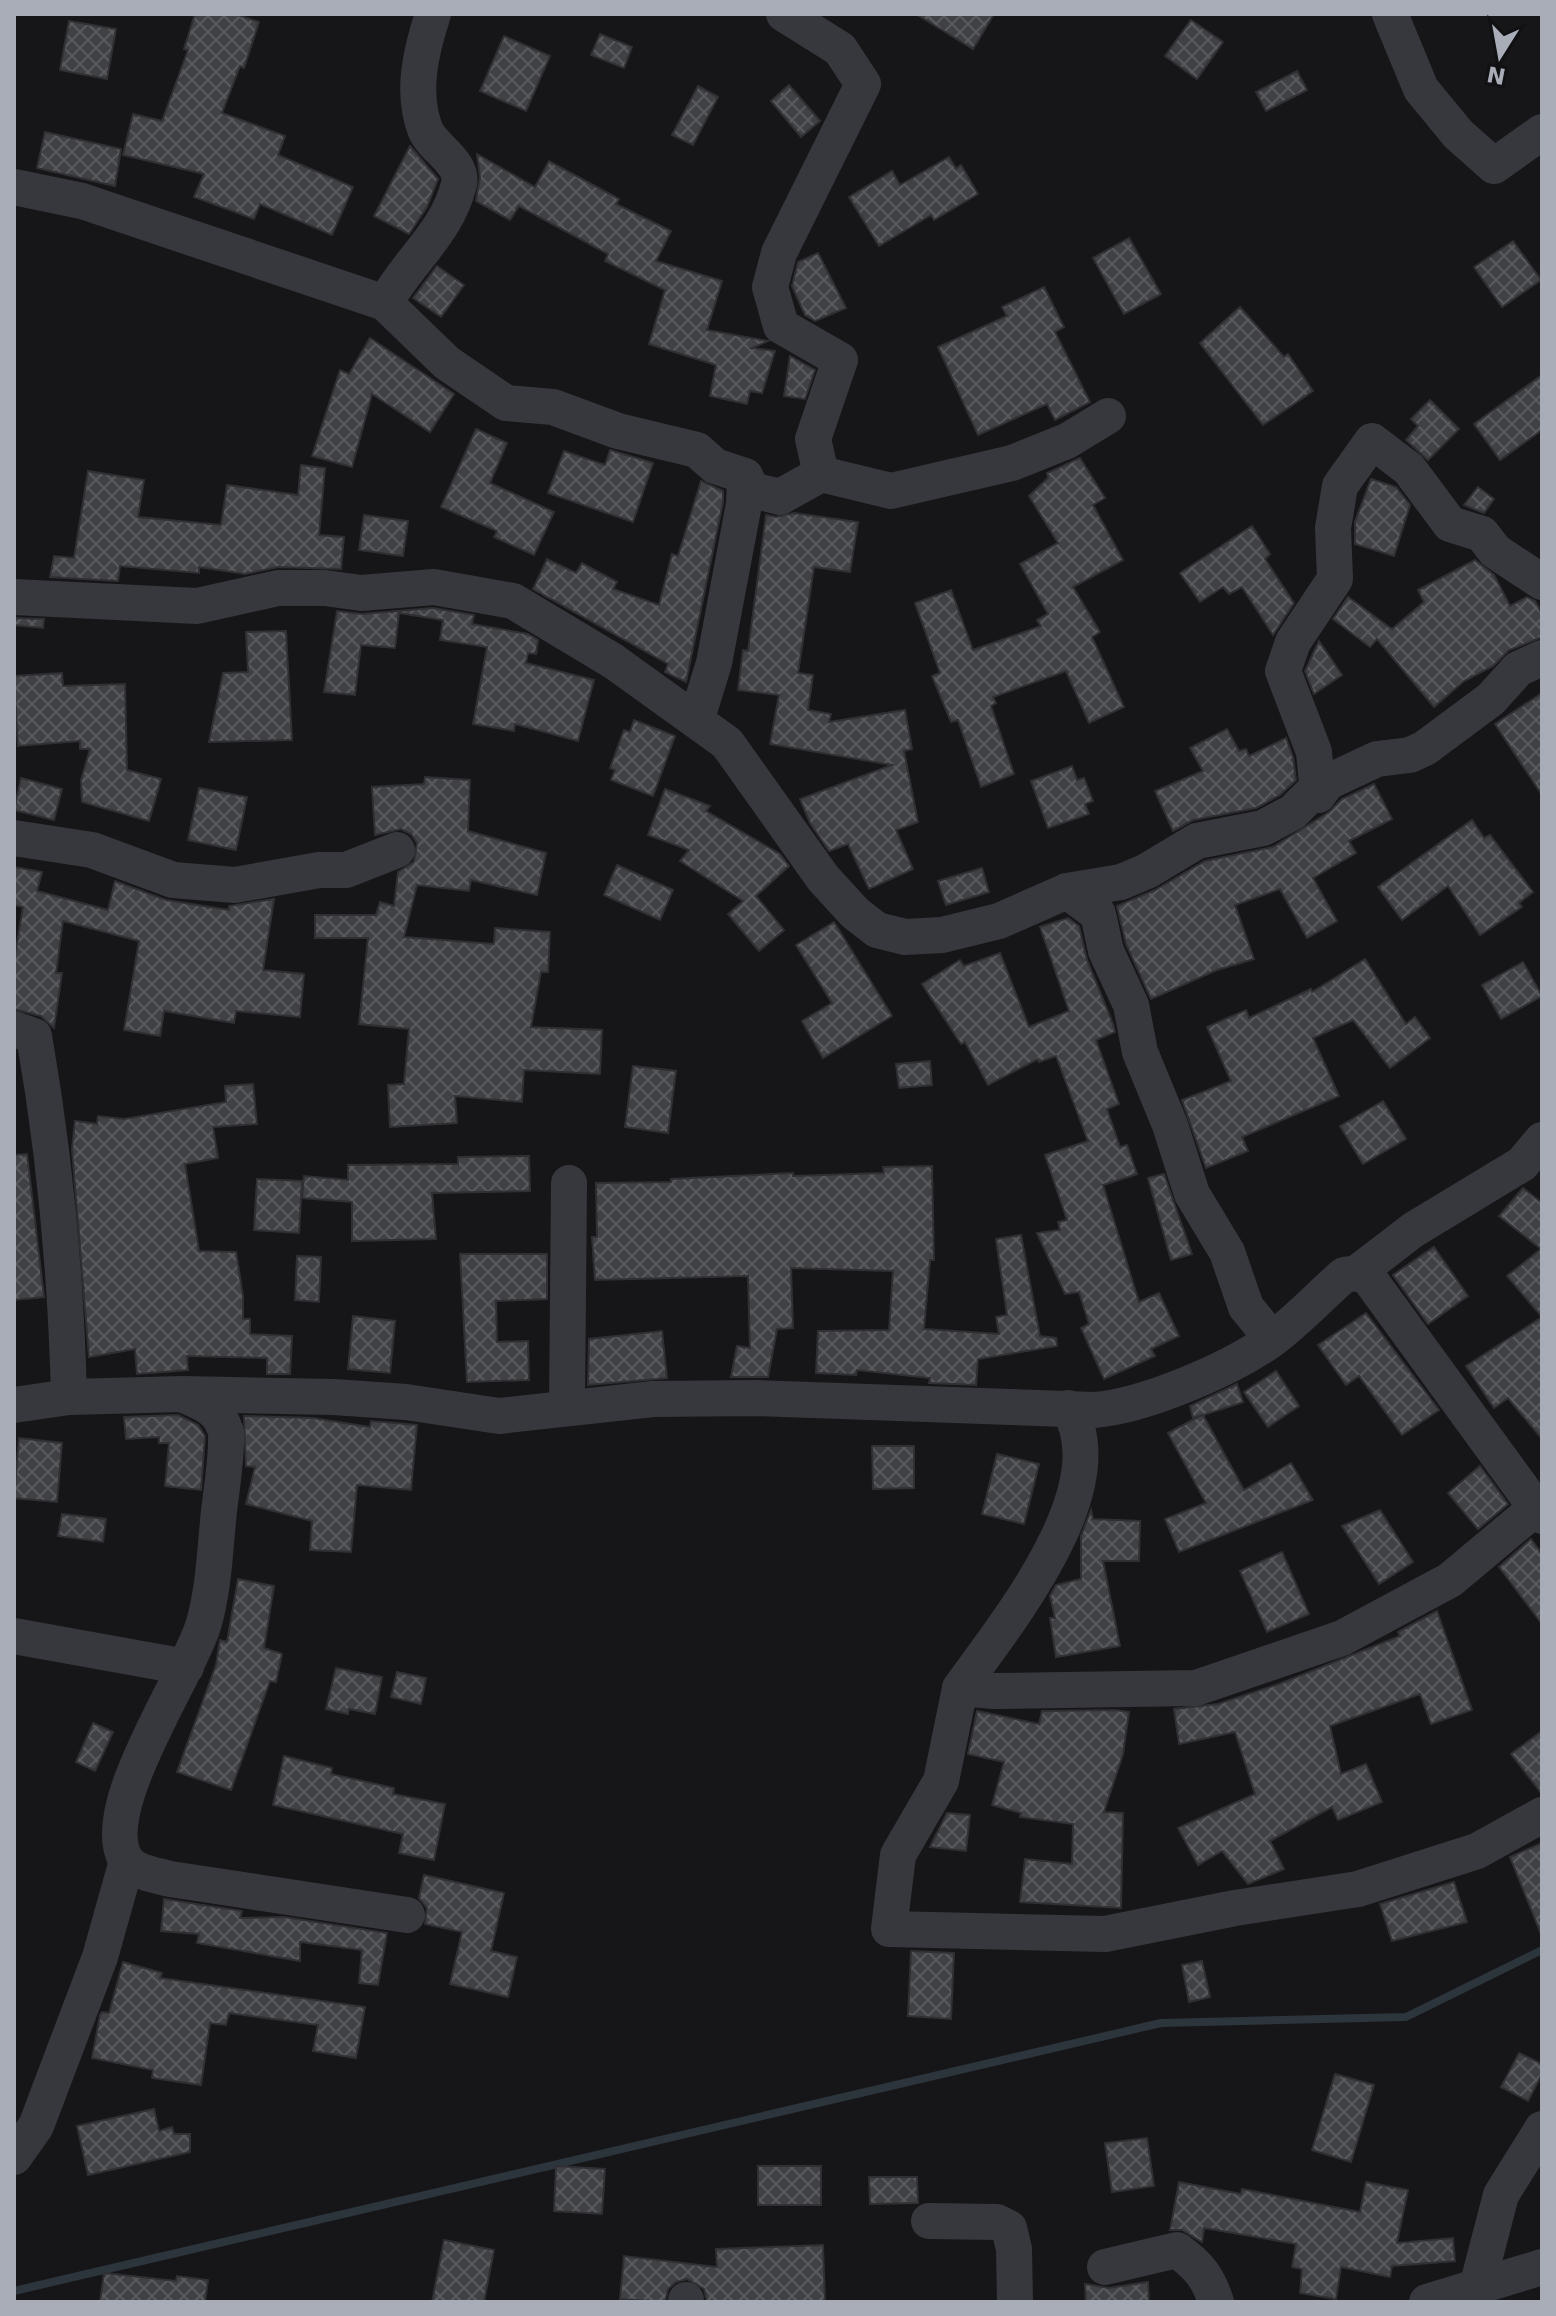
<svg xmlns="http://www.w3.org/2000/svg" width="1556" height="2316" font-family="'DejaVu Sans',sans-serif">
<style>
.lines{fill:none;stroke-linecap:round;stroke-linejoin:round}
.stream{stroke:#2c353c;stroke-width:8}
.building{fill:url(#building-cross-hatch);stroke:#303034;stroke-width:2}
.minor{stroke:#37383d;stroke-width:36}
</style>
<defs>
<pattern id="building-cross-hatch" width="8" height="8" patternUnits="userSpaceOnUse" patternTransform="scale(2)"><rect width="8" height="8" fill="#404145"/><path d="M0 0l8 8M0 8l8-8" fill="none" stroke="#595a5e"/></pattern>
</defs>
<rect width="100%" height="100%" fill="#161618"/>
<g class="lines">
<!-- stream -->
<polyline class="stream" points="14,2291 1161,2023 1406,2017 1542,1950"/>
</g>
<!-- building -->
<g class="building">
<polygon points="195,14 235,14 259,22 244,68 240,66 222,113 285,136 278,155 353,187 332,235 260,204 254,219 194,197 204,174 123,155 133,114 162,121 188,50 184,49"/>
<polygon points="916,14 994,14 973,49"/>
<polygon points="1191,20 1223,42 1197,79 1165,56"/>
<polygon points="69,21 116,29 107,79 60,70"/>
<polygon points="600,34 632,47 624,68 591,55"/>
<polygon points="504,36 550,56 526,111 480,91"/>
<polygon points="1297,71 1307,90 1266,111 1256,92"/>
<polygon points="789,85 820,121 801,137 771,101"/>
<polygon points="698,86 718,97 693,145 672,135"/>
<polygon points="45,132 121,149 115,186 37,168"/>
<polygon points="410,146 438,179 427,207 409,234 374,216"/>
<polygon points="477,154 535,187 549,161 619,199 616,204 671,231 656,261 722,281 707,330 768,341 752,348 775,351 762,393 750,391 747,404 710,396 716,365 649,344 665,290 605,261 608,254 519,206 510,220 476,201 480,177"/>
<polygon points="949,157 956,169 961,165 978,194 934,220 931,215 879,246 849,197 892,171 900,185"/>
<polygon points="1129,238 1161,294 1124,314 1093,258"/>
<polygon points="1513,241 1541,280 1502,307 1474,267"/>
<polygon points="818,253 846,308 815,321 805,315 792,286 798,262"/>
<polygon points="437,266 464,285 441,317 413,298"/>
<polygon points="1044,287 1064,327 1055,332 1090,402 1055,420 1047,404 978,435 938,347 1007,316 1002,307"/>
<polygon points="1240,307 1284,357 1288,354 1313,391 1263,425 1200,343"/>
<polygon points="370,338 454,394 430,432 372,394 352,467 312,456 340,370 349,374"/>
<polygon points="790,356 815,370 805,399 784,396"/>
<polygon points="1542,375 1542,430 1500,460 1474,424"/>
<polygon points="1430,400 1459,429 1428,460 1406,440 1418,426 1411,419"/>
<polygon points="476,429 507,443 490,483 554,512 534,555 494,537 497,531 441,507"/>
<polygon points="610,450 653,463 633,522 548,493 564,451 605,465"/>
<polygon points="1080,458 1105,498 1093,505 1123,560 1073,587 1100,632 1092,637 1124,707 1089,723 1066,671 993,697 996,703 991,706 1014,774 981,787 958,720 951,722 932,676 940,673 915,603 951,590 973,650 1041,626 1037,620 1048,614 1020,564 1058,543 1029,496 1048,478 1047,473"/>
<polygon points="301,465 325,468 319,535 344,537 341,569 278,567 245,574 199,567 199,573 120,566 118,581 50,577 54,556 74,558 88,471 144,480 138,517 221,525 227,485 298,495"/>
<polygon points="1371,479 1396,487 1410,505 1394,556 1355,544 1355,522"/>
<polygon points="701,481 723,491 723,502 686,682 665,672 668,664 533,589 547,559 576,573 582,563 617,582 613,589 659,605 672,554 678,556"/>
<polygon points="1478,487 1494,499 1484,513 1464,505"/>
<polygon points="794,513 858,522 850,572 814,567 798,673 813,675 808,710 831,714 829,722 905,710 912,749 904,751 918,822 896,830 913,869 869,889 848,844 829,851 810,823 800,799 892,765 770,744 779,695 738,690 743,650 748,651 766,515 776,517"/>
<polygon points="364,515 408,521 403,556 359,550"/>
<polygon points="1252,526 1270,554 1265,559 1294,603 1273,635 1242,587 1229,594 1223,587 1200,602 1180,573"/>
<polygon points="1475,560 1494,575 1510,606 1527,597 1535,601 1542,614 1542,637 1509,650 1493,666 1464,681 1434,707 1377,639 1370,647 1333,619 1348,597 1392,629 1424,602 1418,590"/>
<polygon points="433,608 474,615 472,624 528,634 538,640 536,654 528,653 526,663 594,680 578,741 515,724 514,731 473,724 487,647 440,640 443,620 399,613 395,648 361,645 355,695 324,692 337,611 362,614"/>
<polygon points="14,618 44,619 43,628 14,625"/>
<polygon points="286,631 292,740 209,742 223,673 248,672 246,632"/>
<polygon points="1319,641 1342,675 1314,694 1305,671"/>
<polygon points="62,673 63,686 125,684 127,770 161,779 149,821 82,802 81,780 90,749 80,749 80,741 18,746 14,676"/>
<polygon points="1542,693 1542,795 1495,724"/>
<polygon points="634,720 675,736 653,796 611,780 615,770 610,768 624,730 630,732"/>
<polygon points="1227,729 1239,751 1246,749 1249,756 1286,738 1293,757 1296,780 1280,795 1256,808 1193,820 1173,831 1155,791 1203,771 1190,748"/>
<polygon points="1072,766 1077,780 1084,778 1093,801 1085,804 1089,814 1048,828 1031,781"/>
<polygon points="425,777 470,780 468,831 546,853 537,895 471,880 469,891 417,885 404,937 494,944 495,928 550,932 548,972 541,972 531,1027 602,1030 600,1074 524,1070 522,1102 455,1096 457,1123 390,1127 388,1085 404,1084 409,1029 359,1024 368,938 315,938 315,915 376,915 380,902 394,906 398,872 414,862 417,843 411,834 401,829 375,835 372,787 424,784"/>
<polygon points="21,778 62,789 54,820 14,810"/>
<polygon points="1374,784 1392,819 1349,841 1356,853 1313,878 1337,921 1307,938 1280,889 1235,905 1254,959 1217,970 1151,999 1126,944 1117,906 1155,890 1205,861 1273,847 1329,812 1342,799"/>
<polygon points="199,788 247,797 236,850 188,840"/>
<polygon points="665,789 710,806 706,811 780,854 789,866 756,896 784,930 759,951 728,914 743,901 680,861 689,850 648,835"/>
<polygon points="1472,820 1484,838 1490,835 1533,892 1519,903 1522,907 1480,935 1448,886 1402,920 1378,887"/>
<polygon points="617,865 673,890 660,920 604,895"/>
<polygon points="14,867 42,872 37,891 108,910 115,881 166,900 229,910 229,906 274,899 263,970 304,974 300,1017 236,1011 234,1023 164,1011 160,1036 124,1030 139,941 63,921 56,973 62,973 54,1028 41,1016 14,1009 14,961 23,907 14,905"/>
<polygon points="982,868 989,892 946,905 938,881"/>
<polygon points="1068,918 1079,926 1087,960 1113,1024 1115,1032 1096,1040 1119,1104 1107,1109 1120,1147 1127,1145 1137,1174 1103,1185 1139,1302 1159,1293 1179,1336 1151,1349 1155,1356 1104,1379 1081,1328 1089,1324 1079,1292 1065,1294 1037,1233 1060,1230 1058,1222 1067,1220 1045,1155 1088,1141 1056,1056 1039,1062 1038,1059 988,1085 965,1042 961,1044 922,984 960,960 964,966 1000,953 1029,1027 1069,1011 1040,927"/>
<polygon points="834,922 892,1016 823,1058 802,1021 832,1003 796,945"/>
<polygon points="1365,959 1406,1024 1415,1017 1430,1038 1390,1068 1353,1020 1313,1038 1339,1096 1242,1137 1248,1151 1206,1168 1182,1100 1231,1081 1207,1027 1246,1010 1249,1018 1311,989 1312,992"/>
<polygon points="1523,962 1542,996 1501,1019 1482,985"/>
<polygon points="930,1061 932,1085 899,1088 896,1064"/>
<polygon points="633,1066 676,1071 668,1133 625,1127"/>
<polygon points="253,1084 257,1124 213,1127 218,1158 185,1164 199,1251 236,1252 243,1296 243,1319 250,1319 250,1334 292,1336 290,1374 267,1374 267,1358 187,1356 188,1370 137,1374 135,1349 89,1357 72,1149 75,1121 97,1124 98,1116 124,1119 226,1102 225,1086"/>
<polygon points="1383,1101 1406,1139 1363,1164 1340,1126"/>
<polygon points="27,1154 44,1297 14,1300 14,1155"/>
<polygon points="529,1156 530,1191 432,1193 436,1239 352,1241 352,1202 302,1198 304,1176 348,1180 348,1165 458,1164 458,1157"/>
<polygon points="932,1166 934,1260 930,1260 924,1329 999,1334 996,1317 1007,1315 996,1239 1021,1235 1040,1336 1056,1338 1057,1346 978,1359 976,1385 929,1383 930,1378 857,1370 856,1375 816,1373 818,1331 889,1330 893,1271 791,1268 793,1328 777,1329 768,1377 731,1377 737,1346 750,1348 748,1276 595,1280 592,1237 597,1237 596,1183 671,1182 671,1179 793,1173 793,1176 884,1173 883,1167"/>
<polygon points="1164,1174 1192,1254 1171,1260 1148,1178"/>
<polygon points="257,1179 302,1181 299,1233 254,1230"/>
<polygon points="1523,1188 1542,1203 1542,1317 1507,1276 1541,1249 1499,1216"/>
<polygon points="1434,1247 1468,1296 1428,1324 1393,1275"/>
<polygon points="460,1254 547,1254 547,1299 496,1301 497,1342 528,1341 529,1380 467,1382"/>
<polygon points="297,1256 321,1257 319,1302 295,1300"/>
<polygon points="1366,1313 1439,1410 1402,1435 1359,1376 1346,1385 1318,1345"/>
<polygon points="353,1316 395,1321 390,1373 348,1369"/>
<polygon points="1542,1317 1542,1439 1508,1398 1494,1408 1466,1366"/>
<polygon points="662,1331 667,1378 588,1385 589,1339"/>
<polygon points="1276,1371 1299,1406 1268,1427 1244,1392"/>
<polygon points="1237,1384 1243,1402 1203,1415 1244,1490 1291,1463 1313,1500 1179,1552 1165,1519 1206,1503 1168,1433 1202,1415 1193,1418 1190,1406"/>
<polygon points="178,1415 198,1425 205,1436 201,1490 165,1486 169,1443 159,1443 159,1437 126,1439 124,1417"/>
<polygon points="244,1416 313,1418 370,1427 371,1421 417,1425 411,1490 357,1485 351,1552 310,1550 312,1521 246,1504 255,1467 246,1466"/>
<polygon points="19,1438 62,1443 57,1502 14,1498"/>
<polygon points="872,1446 914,1446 914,1488 873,1489"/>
<polygon points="997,1454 1039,1464 1024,1524 982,1514"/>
<polygon points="1480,1466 1508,1504 1478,1529 1448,1493"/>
<polygon points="1091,1510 1093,1519 1140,1521 1139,1561 1103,1561 1120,1646 1056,1657 1050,1618 1055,1618 1050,1596 1056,1585 1081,1579 1081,1536"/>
<polygon points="1380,1510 1413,1562 1379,1584 1342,1526"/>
<polygon points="62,1514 106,1519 103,1542 58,1536"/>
<polygon points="1531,1539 1542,1554 1542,1624 1499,1567"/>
<polygon points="1282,1552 1309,1614 1267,1632 1240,1571"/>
<polygon points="238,1579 274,1586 264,1648 282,1654 276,1682 270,1681 231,1790 177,1772 216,1665 220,1640 227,1642"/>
<polygon points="1437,1611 1472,1710 1431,1724 1420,1694 1330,1726 1341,1774 1366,1764 1382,1802 1338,1820 1332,1807 1270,1841 1284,1869 1248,1884 1222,1851 1198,1865 1178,1828 1255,1794 1235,1732 1179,1744 1174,1709 1218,1704 1279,1684 1400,1636 1398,1632"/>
<polygon points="336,1668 382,1677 375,1714 349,1709 348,1714 326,1709"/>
<polygon points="397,1672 426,1678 421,1704 391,1697"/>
<polygon points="1116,1710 1129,1712 1123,1754 1104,1812 1123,1813 1121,1908 1020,1902 1025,1859 1072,1864 1073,1824 1020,1817 1021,1813 992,1805 1004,1762 968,1754 977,1711 1039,1724 1042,1711"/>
<polygon points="93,1723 113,1732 95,1771 76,1762"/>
<polygon points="1542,1731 1542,1794 1511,1754"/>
<polygon points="284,1756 332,1768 331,1774 394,1788 393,1794 445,1804 434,1860 399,1853 403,1834 273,1805"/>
<polygon points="947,1813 970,1815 966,1851 930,1847"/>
<polygon points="1542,1843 1542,1934 1541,1934 1510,1857"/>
<polygon points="424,1875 504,1893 491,1951 517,1957 508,1997 450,1984 462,1932 425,1924 427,1908 419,1898"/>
<polygon points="1454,1882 1467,1922 1392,1941 1380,1904"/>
<polygon points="164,1899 242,1911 240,1918 284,1917 387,1933 378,1985 359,1983 362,1950 300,1942 300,1961 197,1943 199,1934 161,1931"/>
<polygon points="911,1951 954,1953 951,2019 908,2016"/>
<polygon points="1202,1961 1210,1997 1189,2002 1182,1965"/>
<polygon points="123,1962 162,1973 160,1978 365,2007 356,2058 313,2051 318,2025 229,2013 226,2025 210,2023 201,2085 152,2078 153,2070 92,2058 100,2015 102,2012 109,2013"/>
<polygon points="1519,2053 1542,2064 1542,2074 1528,2101 1501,2087"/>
<polygon points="1335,2074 1374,2085 1351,2162 1312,2150"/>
<polygon points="154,2109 159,2131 172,2127 174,2134 190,2134 190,2152 88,2175 77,2126"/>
<polygon points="1147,2138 1154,2186 1112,2192 1105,2143"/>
<polygon points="556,2166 605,2169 602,2214 554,2211"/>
<rect x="758" y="2166" width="63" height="39"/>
<polygon points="869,2177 917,2177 918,2203 870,2204"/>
<polygon points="1179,2182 1241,2194 1242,2189 1360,2212 1366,2182 1408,2190 1397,2243 1453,2238 1455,2261 1392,2266 1390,2277 1341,2267 1336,2299 1300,2293 1302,2269 1292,2267 1296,2244 1204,2228 1202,2242 1182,2230 1170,2230"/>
<polygon points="444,2240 494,2250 484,2302 432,2302"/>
<polygon points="823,2245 825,2302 707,2302 704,2289 687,2279 676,2282 668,2289 665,2302 620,2299 624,2256 717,2267 716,2249"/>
<polygon points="104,2273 176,2281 177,2276 208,2280 205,2302 100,2302"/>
<polygon points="1148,2282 1149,2302 1086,2302 1085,2284 1109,2288"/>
</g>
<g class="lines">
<!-- minor -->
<g class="minor">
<polyline points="784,14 840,49 863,84 779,253 770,287 781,326 840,360 813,439 821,474"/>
<polyline points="1390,14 1421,89 1458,134 1494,166 1542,132"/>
<polyline points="14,187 82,201 385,303 447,363 506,403 553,407 618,431 697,450 715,466 745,476 752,490 780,497 821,474 891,491 1012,463 1067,441 1108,416"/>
<path d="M385,303C409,260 447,233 459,184C464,162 432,148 425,129C411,91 421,51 433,14"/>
<polyline points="14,597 197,606 278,588 325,588 361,593 434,587 513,601 613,661 727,743 823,878 855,913 877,930 905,937 942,935 999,921 1067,891 1121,882 1147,871 1197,841 1263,828 1293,812 1311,794 1318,795 1328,782 1377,759 1410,755 1425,748 1491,699 1518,669 1542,658"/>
<polyline points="697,718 714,663 744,504 745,476"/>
<polyline points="1318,795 1314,752 1283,671 1293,642 1335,579 1333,528 1340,486 1372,441 1409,469 1450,524 1482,534 1495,551 1542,582"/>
<polyline points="14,838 92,850 173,880 235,885 319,870 346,870 397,850"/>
<polyline points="1067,891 1098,914 1106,951 1131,1005 1140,1052 1170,1125 1192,1194 1227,1252 1246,1307 1272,1339"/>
<path d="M14,1029L34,1036C55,1156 66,1275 69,1397"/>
<polyline points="1357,1273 1368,1277 1542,1516"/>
<path d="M184,1395C205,1404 219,1409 226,1432C227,1458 222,1485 219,1511C215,1549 214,1590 203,1626C188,1676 95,1810 126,1860C135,1873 156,1875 170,1879L407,1915"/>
<path d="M14,1405L69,1397L183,1394L334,1397L406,1402L499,1416L653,1399L757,1398L1094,1410C1145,1406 1228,1370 1270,1341C1296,1322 1319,1297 1344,1275L1357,1273L1413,1230L1522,1164L1542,1140"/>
<polyline points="567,1406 569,1183"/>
<path d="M1068,1408C1118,1488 1005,1625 960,1688L994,1691L1196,1688L1342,1638L1450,1580L1536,1508"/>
<polyline points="14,1636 186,1667"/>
<polyline points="960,1688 941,1781 898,1855 889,1929 1105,1934 1235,1908 1358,1889 1477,1851 1542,1815"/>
<polyline points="14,2157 36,2126 100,1957 127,1861"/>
<polyline points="929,2221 997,2222 1009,2228 1014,2249 1015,2302"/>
<path d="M1105,2267L1177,2250C1198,2265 1208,2277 1216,2302"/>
<polyline points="1477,2287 1501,2195 1542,2129"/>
<polyline points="686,2302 686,2300"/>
<polyline points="1427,2302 1542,2267"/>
</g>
</g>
<!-- border -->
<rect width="1556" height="2316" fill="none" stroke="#a8adb8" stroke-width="32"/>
<!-- north arrow -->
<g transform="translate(1500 56) rotate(191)" stroke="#111113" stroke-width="6" paint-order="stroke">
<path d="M0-6L14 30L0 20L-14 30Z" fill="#a8adb8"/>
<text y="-12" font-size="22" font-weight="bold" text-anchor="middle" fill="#a8adb8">N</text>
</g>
</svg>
